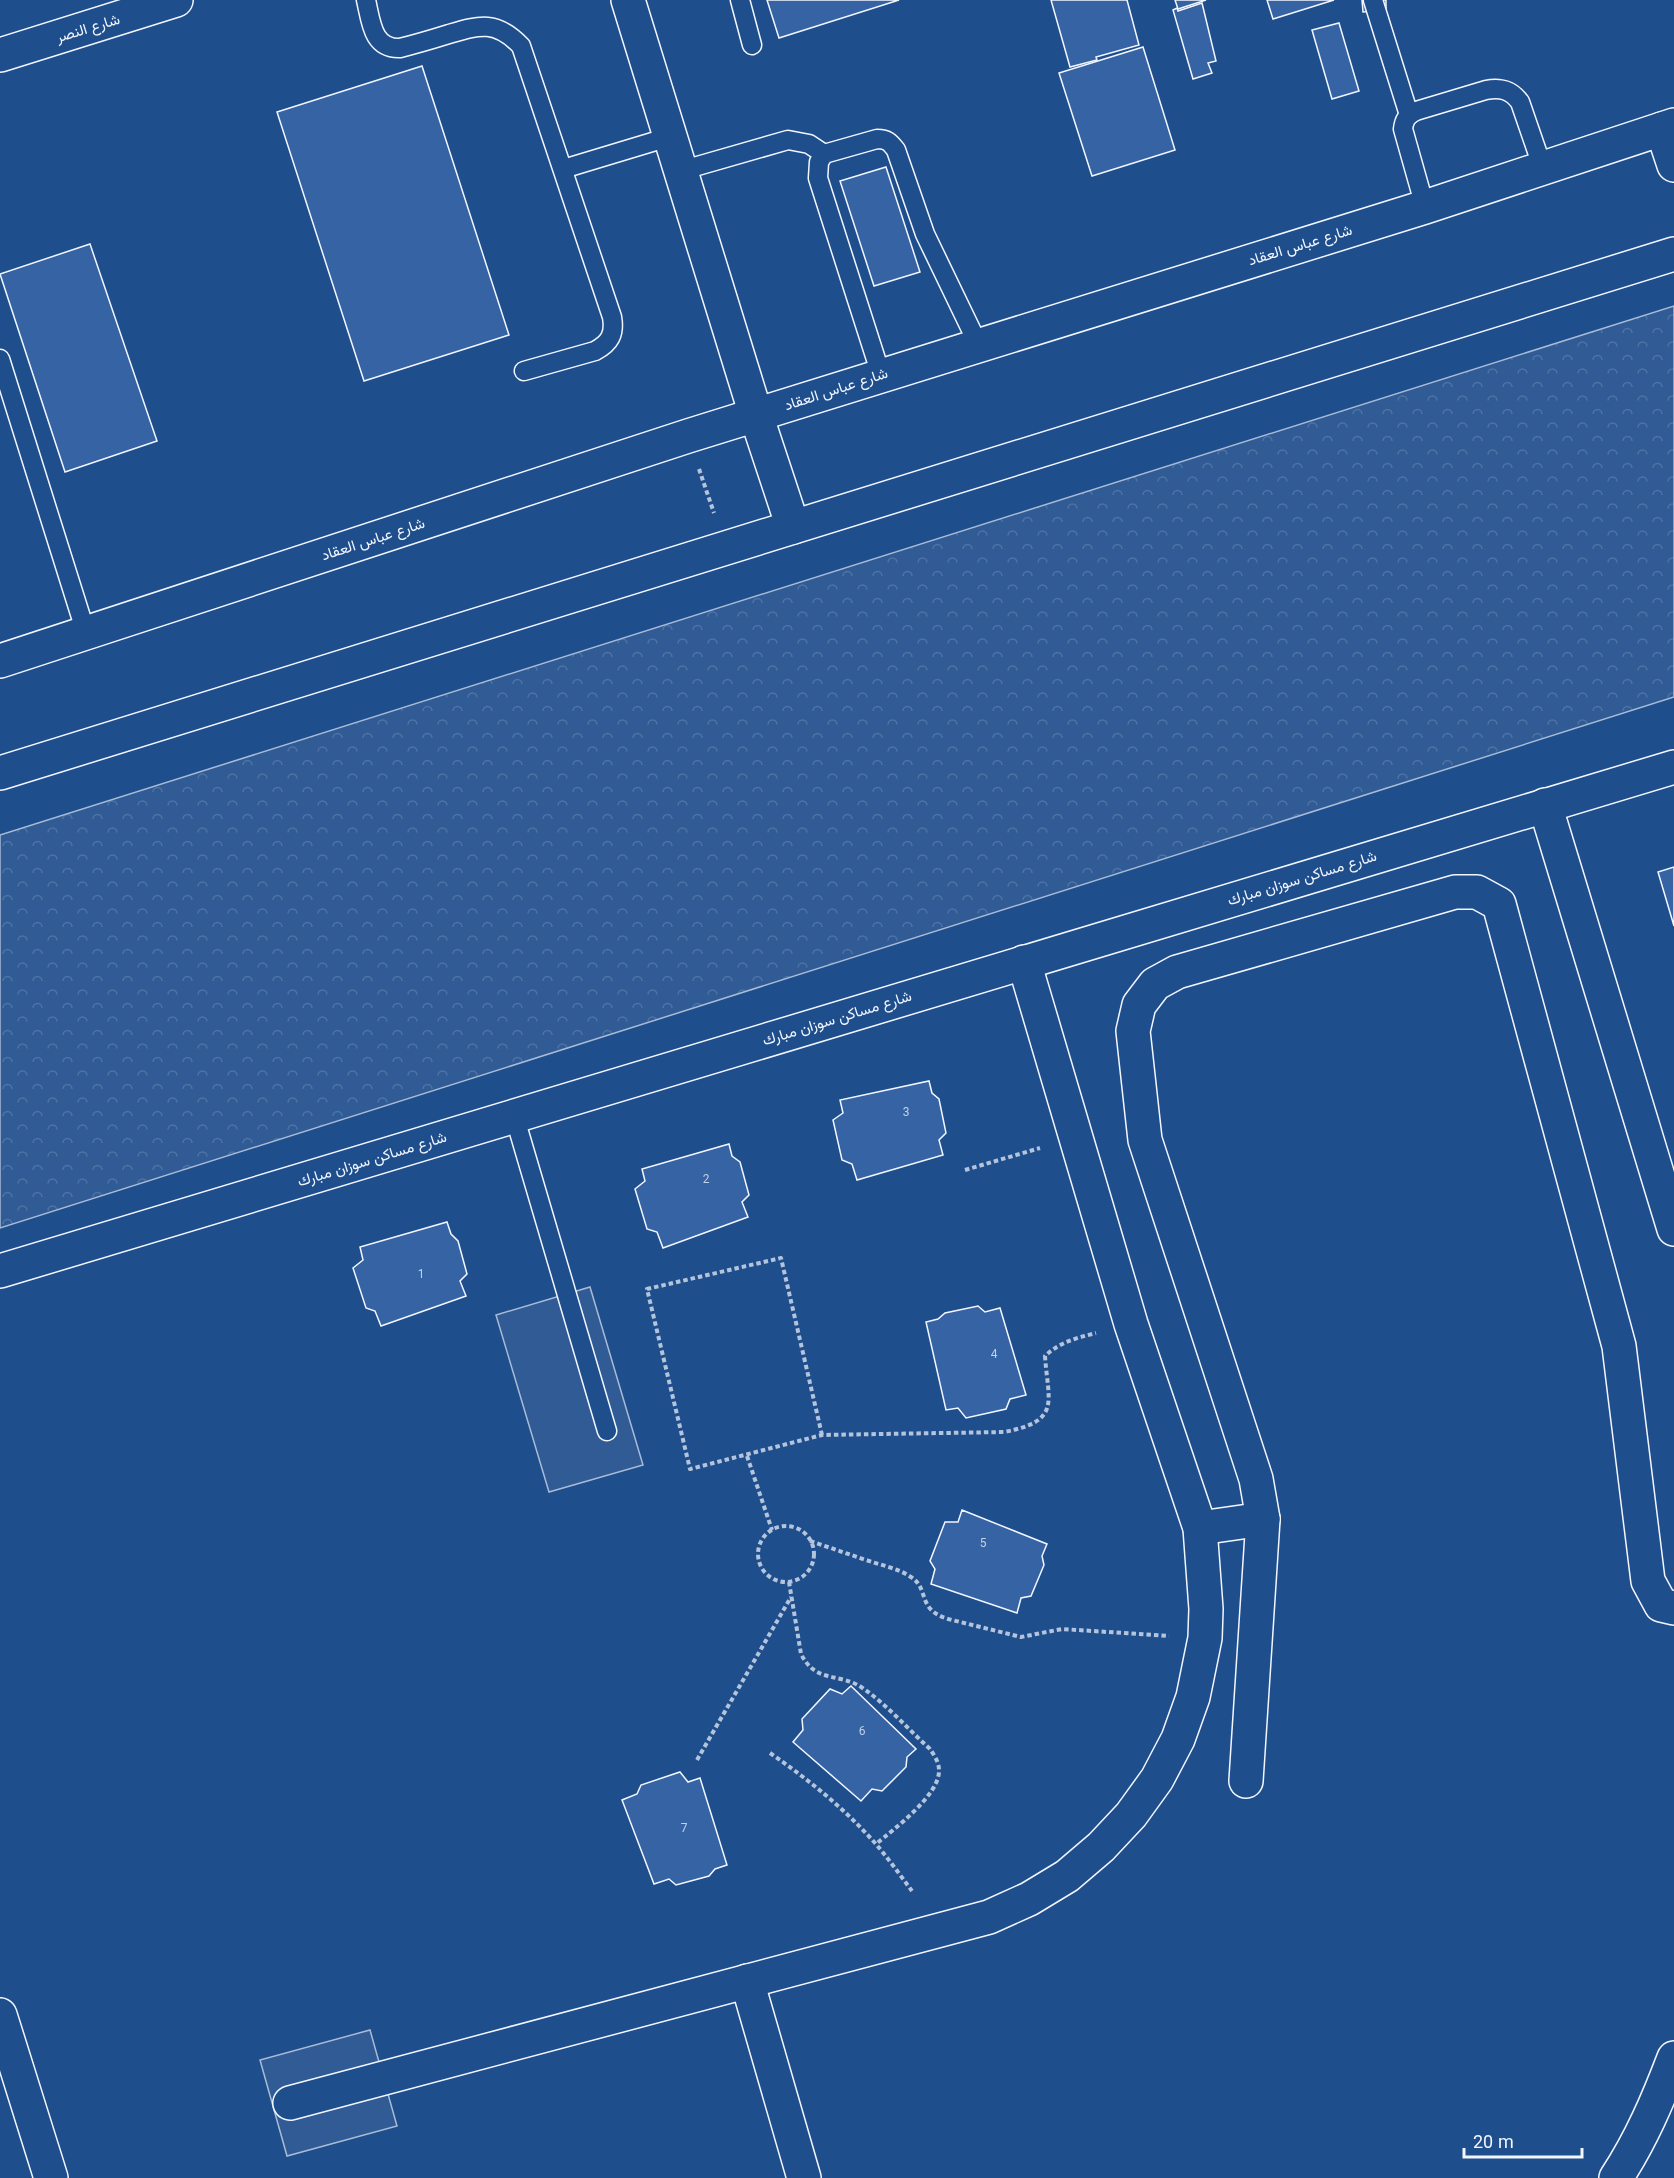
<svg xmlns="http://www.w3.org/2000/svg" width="1674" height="2178" font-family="Georgia,Vazirmatn,serif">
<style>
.park{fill:url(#park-crowns);stroke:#a8bbd7;stroke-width:1.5}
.pitch{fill:#305b95;stroke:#a8bbd7;stroke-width:1.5}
.building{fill:#3563a3;stroke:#f2f6ff;stroke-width:1.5}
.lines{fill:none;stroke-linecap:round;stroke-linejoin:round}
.lane-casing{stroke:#f2f6ff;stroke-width:21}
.street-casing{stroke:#f2f6ff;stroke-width:36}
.secondary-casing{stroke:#f2f6ff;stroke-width:36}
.path{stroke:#b3c4dc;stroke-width:4;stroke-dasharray:4.5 3;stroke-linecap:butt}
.lane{stroke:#1f4e8c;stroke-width:18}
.street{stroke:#1f4e8c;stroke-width:33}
.secondary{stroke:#1f4e8c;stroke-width:33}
.labels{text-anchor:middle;stroke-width:4.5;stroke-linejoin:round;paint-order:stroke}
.number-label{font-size:12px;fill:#c3d1e8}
.street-label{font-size:15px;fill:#f2f6ff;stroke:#1f4e8c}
</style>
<defs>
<pattern id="park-crowns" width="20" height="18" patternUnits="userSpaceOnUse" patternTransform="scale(1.5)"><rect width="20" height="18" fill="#305b95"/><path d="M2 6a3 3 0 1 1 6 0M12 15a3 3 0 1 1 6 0" fill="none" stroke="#4e73a5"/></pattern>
</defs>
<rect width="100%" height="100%" fill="#1f4e8c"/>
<!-- park -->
<polygon class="park" points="1674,306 1674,697 0,1228 0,835"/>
<!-- pitch -->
<g class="pitch">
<polygon points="590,1287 643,1465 549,1492 496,1315"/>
<polygon points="370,2030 397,2126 287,2156 260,2060"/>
</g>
<!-- building -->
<g class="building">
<polygon points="767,0 899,0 779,38"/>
<polygon points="1051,0 1127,0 1139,45 1096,57 1097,60 1070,67"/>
<polygon points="1175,0 1206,0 1178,9"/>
<polygon points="1267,0 1334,0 1273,19"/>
<polygon points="1362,0 1386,0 1386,10 1363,12"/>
<polygon points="1202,3 1216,61 1208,63 1212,73 1193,79 1173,10 1177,8 1178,11"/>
<polygon points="1339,23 1359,91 1332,99 1312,30"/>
<polygon points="1143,47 1175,150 1092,176 1059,73"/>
<polygon points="422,66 509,335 364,381 277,112"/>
<polygon points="886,167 920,272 874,286 840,181"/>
<polygon points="90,244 157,441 65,472 0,274"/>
<polygon points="1674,867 1674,926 1658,872"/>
<polygon points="929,1081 932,1093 939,1099 946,1133 939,1140 943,1155 857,1180 852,1164 842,1160 833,1120 843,1113 840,1100"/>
<polygon points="729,1144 732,1156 740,1162 749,1195 742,1202 748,1217 663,1248 657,1232 647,1229 635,1189 645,1181 642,1169"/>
<polygon points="447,1222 451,1234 458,1241 467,1274 460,1281 466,1296 381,1326 375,1311 366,1308 353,1268 363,1260 360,1247"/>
<polygon points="978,1306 985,1312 1000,1308 1026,1395 1010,1399 1006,1409 966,1418 958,1408 946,1410 926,1322 938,1319 945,1313"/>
<polygon points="962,1510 1047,1544 1042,1556 1044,1565 1031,1596 1021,1598 1017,1613 931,1584 935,1569 930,1561 945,1522 958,1522"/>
<polygon points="851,1686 916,1749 907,1757 906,1767 882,1791 872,1789 861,1801 793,1742 803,1730 802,1719 830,1689 842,1694"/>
<polygon points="680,1772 688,1782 700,1778 727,1865 715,1869 709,1876 676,1885 669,1879 654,1884 622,1800 637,1794 641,1785"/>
</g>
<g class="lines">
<defs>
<g id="lane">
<path d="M366,0C371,21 372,49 400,48C416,44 433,39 449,34C480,25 496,20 521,46L612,317C615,334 610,343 595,351L524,371"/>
<polyline points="740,0 752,45"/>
<polyline points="1373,0 1409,115"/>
<polyline points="563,169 669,137"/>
<polyline points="680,171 788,140 809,144 824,154"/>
<path d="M1425,207L1403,129C1404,120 1407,115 1416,111L1486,90C1501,87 1511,90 1520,102L1543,169"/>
<polyline points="0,359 86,633"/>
<path d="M881,375L818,178L819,162L824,154L877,139C887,139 890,142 896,150L925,234L978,344"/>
<polyline points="514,1115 607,1431"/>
</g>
<g id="street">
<polyline points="628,0 756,415"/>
<polyline points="0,55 176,0"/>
<polyline points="1545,805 1674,1229"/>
<polyline points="0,1271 1674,767"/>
<polyline points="1200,1528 1263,1519"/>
<polyline points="1246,1781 1263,1519 1256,1479 1145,1140 1133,1031 1139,1005 1155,984 1177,972 1455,892 1477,892 1499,904 1619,1346 1648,1581 1661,1605 1674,1608"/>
<polyline points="747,1981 804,2178"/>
<polyline points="0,2015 51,2178"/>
<polyline points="290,2103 989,1917 1029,1899 1067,1876 1101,1847 1131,1815 1157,1779 1178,1739 1193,1697 1205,1638 1206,1609 1200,1528 1131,1324 1024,962"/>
<path d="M1616,2178C1641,2140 1658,2100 1674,2058"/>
</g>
<g id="secondary">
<polyline points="1662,129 1674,165"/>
<polyline points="756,415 793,527"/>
<polyline points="0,661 688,436 1425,207 1674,125"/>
<polyline points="0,773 1674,254"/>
</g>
</defs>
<!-- lane casing -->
<use href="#lane" class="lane-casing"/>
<!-- street casing -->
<use href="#street" class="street-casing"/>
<!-- secondary casing -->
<use href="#secondary" class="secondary-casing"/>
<!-- path -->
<g class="path">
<polyline points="699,469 714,513"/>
<polyline points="965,1170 1040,1148"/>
<path d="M822,1435L781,1258L647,1289L690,1469L822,1435L1004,1432C1062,1421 1048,1402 1045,1356C1060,1342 1076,1338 1096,1333"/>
<polyline points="747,1456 772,1530"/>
<circle cx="786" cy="1554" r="28"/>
<path d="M810,1541C831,1548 851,1555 872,1562C885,1566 899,1569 911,1577C930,1589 916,1609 948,1619L1021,1637L1062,1629L1169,1636"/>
<path d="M789,1582L801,1654C817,1685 839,1671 864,1689C887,1705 908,1729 930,1749C934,1755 939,1762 939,1770C940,1795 894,1829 876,1844"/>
<path d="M770,1753C809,1780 844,1808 875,1843C888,1858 900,1875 912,1891"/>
<polyline points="697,1760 791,1597"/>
</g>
<!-- lane -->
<use href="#lane" class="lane"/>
<!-- street -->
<use href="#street" class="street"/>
<!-- secondary -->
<use href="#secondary" class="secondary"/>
</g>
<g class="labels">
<!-- number labels -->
<g class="number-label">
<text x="906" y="1116">3</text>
<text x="706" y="1183">2</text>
<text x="421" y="1278">1</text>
<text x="994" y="1358">4</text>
<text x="983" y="1547">5</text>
<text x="862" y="1735">6</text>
<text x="684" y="1832">7</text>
</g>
<!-- street labels -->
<g class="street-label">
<text transform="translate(88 28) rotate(-17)" y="5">شارع النصر</text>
<text transform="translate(1300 245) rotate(-17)" y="5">شارع عباس العقاد</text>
<text transform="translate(836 389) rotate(-18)" y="5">شارع عباس العقاد</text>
<text transform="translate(373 539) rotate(-18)" y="5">شارع عباس العقاد</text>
<text transform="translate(1302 878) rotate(-17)" y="5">شارع مساكن سوزان مبارك</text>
<text transform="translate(837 1018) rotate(-17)" y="5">شارع مساكن سوزان مبارك</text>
<text transform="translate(372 1159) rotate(-17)" y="5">شارع مساكن سوزان مبارك</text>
</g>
</g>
<!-- scale -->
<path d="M1464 2148v9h118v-9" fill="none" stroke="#f2f6ff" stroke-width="3"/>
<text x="1473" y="2148" font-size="18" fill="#f2f6ff" stroke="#1f4e8c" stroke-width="4.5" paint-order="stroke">20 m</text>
</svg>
